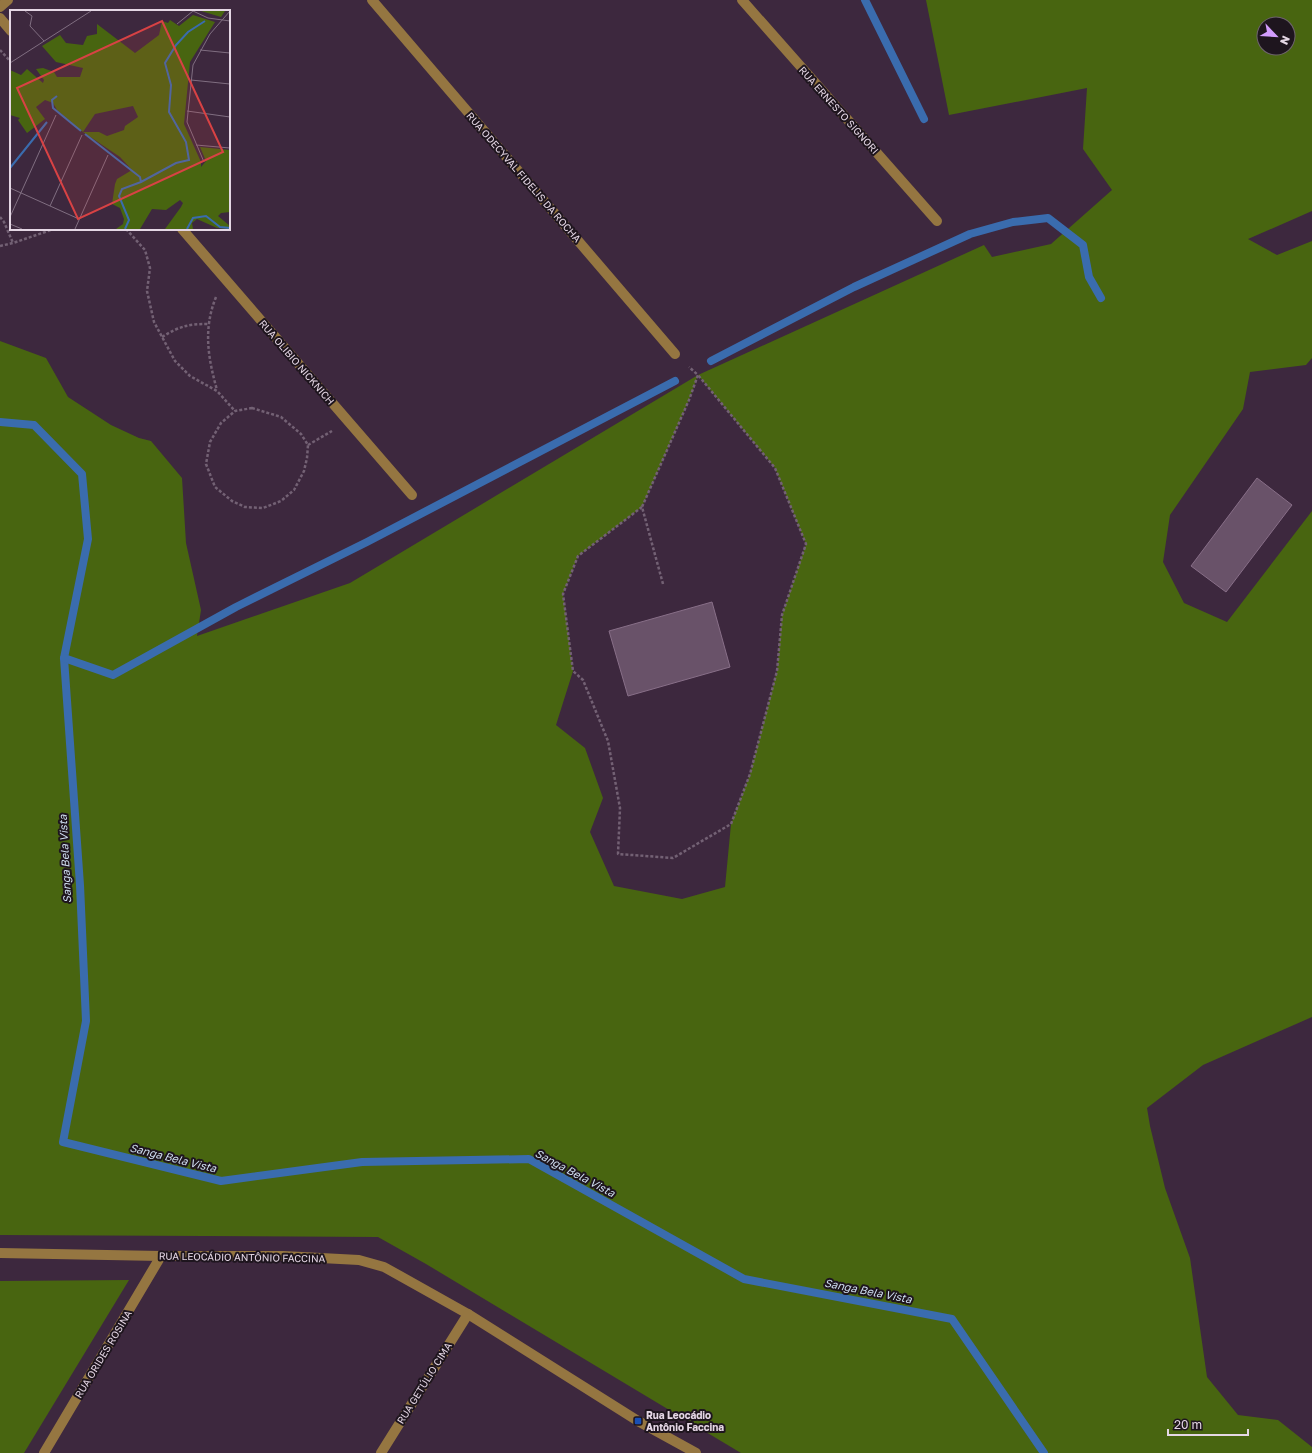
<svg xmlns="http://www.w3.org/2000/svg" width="1312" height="1453" font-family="'Golos Text',sans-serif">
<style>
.green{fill:#486510;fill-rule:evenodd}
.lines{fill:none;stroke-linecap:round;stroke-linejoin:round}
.stream{stroke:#3a6cae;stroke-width:8}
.building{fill:#695269;stroke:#886f88}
.path{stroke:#736174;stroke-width:2.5;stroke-dasharray:3 2;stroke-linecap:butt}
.minor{stroke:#957641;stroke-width:10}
.transit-dot{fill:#1a4fb4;stroke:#1e151e;stroke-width:1.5}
.labels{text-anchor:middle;stroke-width:4;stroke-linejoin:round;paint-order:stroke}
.street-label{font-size:10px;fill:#e5d7e5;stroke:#1e151e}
.poi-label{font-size:10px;font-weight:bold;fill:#e5d7e5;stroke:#1e151e;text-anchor:start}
.water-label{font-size:11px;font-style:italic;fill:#cedcef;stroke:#1e151e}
.inset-river{fill:none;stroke:#3a6cae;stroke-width:2}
.inset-road{fill:none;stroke:#806e81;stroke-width:1}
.view{fill:#d84244;fill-opacity:0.15;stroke:#d84244;stroke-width:2}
.inset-edge{fill:none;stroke:#e5d7e5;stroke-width:2}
</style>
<rect width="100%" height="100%" fill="#3d283e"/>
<!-- green -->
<g class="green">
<path d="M926,0H1312V211L1248,239L1277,255L1312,241V358L1306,365L1250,372L1243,409L1170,515L1163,562L1184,603L1227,622L1312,511V1017L1203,1065L1147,1108L1150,1126L1165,1188L1190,1258L1207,1377L1238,1415L1278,1420L1312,1447V1453H741L426,1264L378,1237L0,1235V341L46,358L68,397L111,425L139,438L151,441L182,478L186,543L201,610L197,636L350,583L698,375L984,245L992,257L1051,244L1112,190L1083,149L1087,88L949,115ZM1264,24H1288V48H1264ZM698,375L775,468L806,544L782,615L777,671L750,774L731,824L725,887L682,899L614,886L590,832L603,798L585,748L556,725L573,671L563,594L578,556L642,507L689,400Z"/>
<polygon points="129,1280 24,1453 0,1453 0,1281"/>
</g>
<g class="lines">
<!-- stream -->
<g class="stream">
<polyline points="865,0 924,119"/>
<polyline points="711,361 854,287 970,234 1013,222 1048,218 1083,245 1089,277 1101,298"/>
<polyline points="0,422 34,425 82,474 88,539 64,658 80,885 86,1021 63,1142 221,1181 362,1162 529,1159 744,1279 952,1319 1044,1453"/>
<polyline points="64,658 113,675 236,607 367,542 675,381"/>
</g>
</g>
<!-- building -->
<g class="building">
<polygon points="1257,478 1292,505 1226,592 1191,566"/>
<polygon points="712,602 730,667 628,696 609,631"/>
</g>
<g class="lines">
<!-- path -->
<g class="path">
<polyline points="0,50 11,62"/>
<polyline points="0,217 4,222 13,243"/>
<polyline points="126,229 145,250 150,268 147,291 154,322 175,361 190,376 217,391 235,411"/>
<polyline points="0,246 13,243 54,229"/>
<path d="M216,297C203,329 208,358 217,390"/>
<path d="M162,337C180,326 188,324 209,324"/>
<polygon points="252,408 281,417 301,434 308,445 307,458 304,471 294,490 281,501 263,508 245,507 232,501 215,487 206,464 210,442 221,423 235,411"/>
<polyline points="308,445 332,431"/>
<polyline points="642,507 578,556 563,594 573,671 583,680 608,741 620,808 618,854 673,858 731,824 750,774 777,671 782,615 806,544 775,468 698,375"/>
<polyline points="663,584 642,507 689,400 698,375 689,367"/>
</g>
<!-- minor -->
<g class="minor">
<polyline points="372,0 675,354"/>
<polyline points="742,0 937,221"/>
<polyline points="0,7 8,0"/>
<polyline points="0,18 11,31"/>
<polyline points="182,229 412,495"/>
<polyline points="0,1253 161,1256 283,1256 359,1260 384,1267 468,1314 638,1421 696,1453"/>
<polyline points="44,1453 161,1256"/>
<polyline points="381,1453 468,1314"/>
</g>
</g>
<!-- markers -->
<rect class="transit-dot" x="634" y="1417" width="8" height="8" rx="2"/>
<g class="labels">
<!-- street labels -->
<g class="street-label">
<text transform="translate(839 110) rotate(48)" y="4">RUA ERNESTO SIGNORI</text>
<text transform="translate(524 177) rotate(49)" y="4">RUA ODECYVAL FIDELIS DA ROCHA</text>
<text transform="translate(297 362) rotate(49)" y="4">RUA OLIBIO NICKNICH</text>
<text transform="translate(242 1257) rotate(1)" y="4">RUA LEOCÁDIO ANTÔNIO FACCINA</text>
<text transform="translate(103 1354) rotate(-59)" y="4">RUA ORIDES ROSINA</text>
<text transform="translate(424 1383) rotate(-58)" y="4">RUA GETÚLIO CIMA</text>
</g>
<!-- poi labels -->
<g class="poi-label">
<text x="646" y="1419">Rua Leocádio<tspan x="646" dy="12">Antônio Faccina</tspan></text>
</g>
<!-- water labels -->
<g class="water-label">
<text transform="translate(65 859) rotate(-93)" y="4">Sanga Bela Vista</text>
<text transform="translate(173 1158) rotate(14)" y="4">Sanga Bela Vista</text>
<text transform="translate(575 1173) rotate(28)" y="4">Sanga Bela Vista</text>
<text transform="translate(868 1291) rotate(11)" y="4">Sanga Bela Vista</text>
</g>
</g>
<!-- overview -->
<g transform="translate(10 10)">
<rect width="220" height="220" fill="#3d283e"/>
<path d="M191,1H215L211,7ZM183,5L205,12L180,52L174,114L191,152V157L196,151L190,137L220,140V202L211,203L208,206L220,216V219L207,218L187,209L182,213L183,219H155L171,197L173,193L170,190L156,200L142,199L130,219H106L113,214L114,209L110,198L102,194L105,174L107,169L122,160L110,147L73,122L47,100L43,93L35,90L26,97L35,109L17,123L8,110L10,108L0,105V60L11,65L17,59L33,73L34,70L26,59L33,58L44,62L47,67H70L73,58L46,52L32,36L50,25L56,33L73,35L77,26L87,24V14L125,43L149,25L152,11L158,13L160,10L169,16ZM123,96L128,107L115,116L114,120L97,126L89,122H73L85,104Z" fill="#486510" fill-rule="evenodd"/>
<path class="inset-river" d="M47,86L42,90L43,98L71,121M75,124L130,167L131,172M0,158L37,112M115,219L119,210L109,186L112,179L131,172L166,153L179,150L176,132L159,102L161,75L155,53L166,35L178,22L195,11M177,219L183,208L196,206L210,217L220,218"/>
<path class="inset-road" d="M15,1L22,6L20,16L34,31M183,1L198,8L220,11M167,14L183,1M190,40L220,43M0,53L81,1M181,70L220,74M177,101L220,107M186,135L220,138M194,152L177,112L183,55L200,24L220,1M0,178L69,209M40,196L72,125M0,207L46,105M0,214L12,219M65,219L98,145"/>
<path class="view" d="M152,11L213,142L68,209L7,78Z"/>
<rect width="220" height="220" class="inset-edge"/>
</g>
<!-- north arrow -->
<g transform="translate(1276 36) rotate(115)"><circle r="19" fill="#1e151e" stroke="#6e636e"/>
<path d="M0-3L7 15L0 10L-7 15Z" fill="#d29cfd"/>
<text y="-6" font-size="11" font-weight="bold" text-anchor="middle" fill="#e5d7e5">N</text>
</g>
<!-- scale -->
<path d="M1168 1429v6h80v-6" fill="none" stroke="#e5d7e5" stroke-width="2"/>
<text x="1174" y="1429" font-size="12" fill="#e5d7e5" stroke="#1e151e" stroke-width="3" paint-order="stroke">20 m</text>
</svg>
